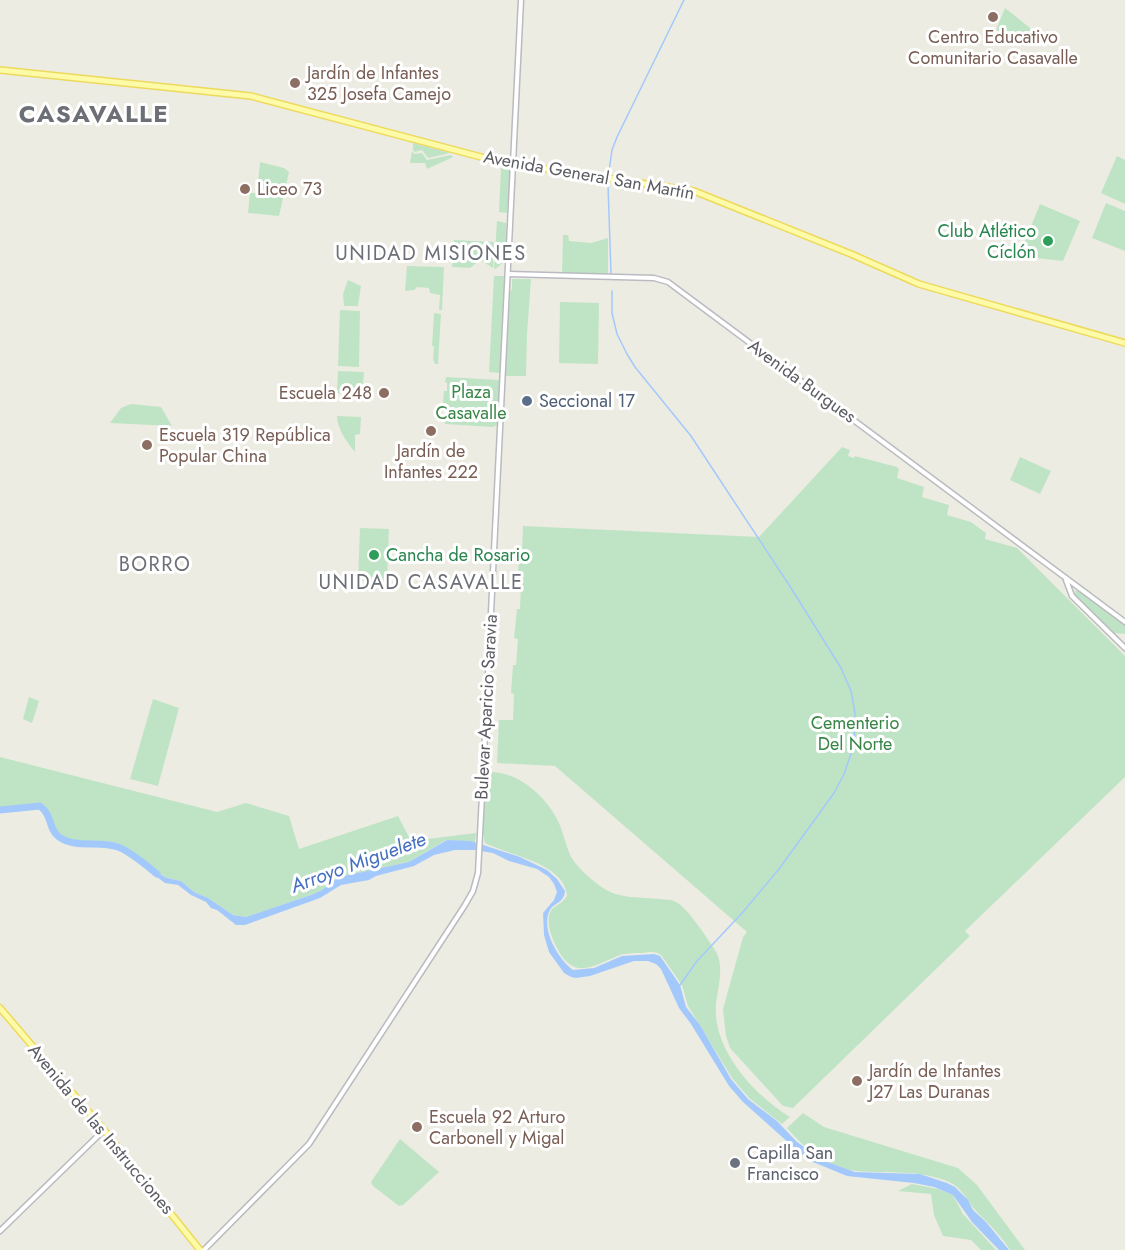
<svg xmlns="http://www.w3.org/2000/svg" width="1125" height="1250" font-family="Jost,sans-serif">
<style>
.green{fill:#bfe4c5}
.water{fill:#a3c9fc}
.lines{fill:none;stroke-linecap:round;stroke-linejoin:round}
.stream{stroke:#a3c9fc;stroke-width:1.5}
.river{stroke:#a3c9fc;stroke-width:7}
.minor-casing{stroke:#babbc1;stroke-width:7}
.major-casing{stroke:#edd95c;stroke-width:8}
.minor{stroke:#fff;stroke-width:4}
.major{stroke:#fdfba8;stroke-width:5}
.education-dot{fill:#8d6e63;stroke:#fff;stroke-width:2}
.leisure-dot{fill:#2e9e5b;stroke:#fff;stroke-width:2}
.service-dot{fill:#5c6f8a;stroke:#fff;stroke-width:2}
.worship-dot{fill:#6b7280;stroke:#fff;stroke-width:2}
.labels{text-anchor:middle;stroke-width:6;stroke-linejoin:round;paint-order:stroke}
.education-label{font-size:18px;fill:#785e54;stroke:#fff;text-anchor:start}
.street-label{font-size:18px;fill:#5b5d63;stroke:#fff}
.leisure-label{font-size:18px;fill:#27864d;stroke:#fff;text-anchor:end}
.park-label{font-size:18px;fill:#388546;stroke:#fff}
.service-label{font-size:18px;fill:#4e5e75;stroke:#fff;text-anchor:start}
.worship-label{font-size:18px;fill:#5b616d;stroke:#fff;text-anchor:start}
.neighbourhood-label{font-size:20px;letter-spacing:1.5px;fill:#6c6f75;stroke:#fff}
.water-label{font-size:20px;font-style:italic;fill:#4670bf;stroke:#fff}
.district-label{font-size:24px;font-weight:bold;letter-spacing:1.5px;fill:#6c6f75;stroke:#fff}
</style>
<rect width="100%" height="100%" fill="#edece2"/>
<!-- green -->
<g class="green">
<polygon points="1005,8 1039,35 1041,41 1039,45 1034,46 996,30"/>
<polygon points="413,143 450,153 428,158 422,150 415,152 413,150"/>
<polygon points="412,151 414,154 422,153 427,160 451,155 453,157 427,169 425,163 410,163"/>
<polygon points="1117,156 1125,160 1125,204 1101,193"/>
<polygon points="260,162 284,168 289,172 279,216 248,213 250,193 257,193"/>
<polygon points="501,167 510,169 507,213 499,212"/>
<polygon points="1106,203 1125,211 1125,251 1092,238"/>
<polygon points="1040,204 1080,221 1063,261 1019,256"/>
<path d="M497,221L506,223C506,238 511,263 494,269Z"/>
<polygon points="563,235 568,235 569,241 591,243 608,238 608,274 562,273"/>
<polygon points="454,240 494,242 493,268 480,260 470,268 452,267"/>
<polygon points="407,266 444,267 442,310 439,310 440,295 430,293 429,288 417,287 414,290 405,291"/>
<polygon points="494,276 505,276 500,373 489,372"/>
<polygon points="512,279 531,279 527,334 526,376 505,376 510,292 512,289"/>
<polygon points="348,280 361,286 358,306 344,306 343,294"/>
<polygon points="560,302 599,303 598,364 559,363"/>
<polygon points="340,310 360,311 359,367 338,366"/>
<polygon points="434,313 441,314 438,364 435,364 433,359 434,346 432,346"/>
<polygon points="338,371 364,372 362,395 337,393"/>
<polygon points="446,377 500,380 497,425 493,427 445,424 443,418 446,418 446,403 443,403 444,391 447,391 447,383 445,382"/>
<polygon points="131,404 161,407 172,426 110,423 121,408"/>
<path d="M337,416L361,417L360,434L355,435V452C347,443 337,428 337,416Z"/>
<polygon points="842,447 850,450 848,456 854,458 855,456 897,467 899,469 897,478 924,487 922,497 949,505 947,515 971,522 986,533 985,539 1017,548 1125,656 1125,777 965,931 970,936 793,1108 783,1106 730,1048 726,1036 723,1009 743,937 747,932 555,766 497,763 499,720 513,720 514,694 511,693 513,665 516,665 518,639 514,638 517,609 520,609 521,582 518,581 519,554 522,553 523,526 759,537"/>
<polygon points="1020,457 1051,471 1040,494 1010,480"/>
<polygon points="360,528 389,529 387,582 358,581"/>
<polygon points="1075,591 1079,591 1125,625 1125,634 1113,633 1075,595"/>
<polygon points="29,697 39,701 32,723 23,719"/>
<polygon points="153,699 179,708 158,786 130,779"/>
<polygon points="0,757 217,812 246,803 289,816 299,849 398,816 411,841 476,833 475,842 446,840 409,862 339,877 322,890 311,895 246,917 233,915 208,898 194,892 181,881 167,878 118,847 93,843 73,843 60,839 54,832 47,812 40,806 0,810"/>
<path d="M487,772C517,770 546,796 558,821C564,833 566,849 573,860C580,870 593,881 603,888C619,899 642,897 661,899C665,900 671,899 674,901C687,906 707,938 715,950C725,966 718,986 716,1004C712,1049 754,1095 790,1117L782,1124L749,1098L732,1078L688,1006L682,985L661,955C655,951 650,952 643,953C636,953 627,953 620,955C594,965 574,982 557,948C552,939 543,917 553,908C559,904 563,902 567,896C565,863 508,855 485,843L483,832Z"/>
<path d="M803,1113L824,1127L958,1168L977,1185L1025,1250H1010C1001,1236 989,1224 977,1212C967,1202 963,1188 949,1182C920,1169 888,1174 857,1171C830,1169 804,1148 787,1128Z"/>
<polygon points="400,1139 439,1172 403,1205 399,1206 373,1186 371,1182"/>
<polygon points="912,1184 938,1189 953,1195 963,1214 996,1250 981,1250 971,1240 943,1236 934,1215 931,1194 898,1191"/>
</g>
<!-- water -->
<path class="water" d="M447,840L471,841L520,857L547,870L557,879L565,891C564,904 553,902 549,912C541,930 559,960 573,970L594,968L622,956L654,954L660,956L680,985L686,1007L700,1025L731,1079L748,1099L777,1121L797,1142L824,1161L855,1172L920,1174L947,1183L955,1187L968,1200L973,1210L986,1222L1009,1250H999L972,1222L953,1195L934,1187L914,1183L847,1176L813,1162L800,1153L743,1102L729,1086L691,1024L679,1008L661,969L656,964L648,961H634L590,976L576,978L571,977L564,973L549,952L544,935L543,913L554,900L557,892L554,884L549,877L537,869L509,861L493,853L474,850H455L434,855L414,866L376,876L369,880L341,885L320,898L245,925H236L217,910L211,908L206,902L191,895L178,885L165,883L157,877L151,869L167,878L181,881L194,892L208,898L233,915L246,917L311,895L322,890L339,877L409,862Z"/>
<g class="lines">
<!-- stream -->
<g class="stream">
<polyline points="609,171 612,150 617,137 684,0"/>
<polyline points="608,185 611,274"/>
<polyline points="612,291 612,313 617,334 627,354 635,367 691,436 791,588 841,668 851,691 855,713 855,731 852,751 844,774 834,793 779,869 743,912 697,961 680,985"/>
</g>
<!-- river -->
<path class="river" d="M0,810L40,806C53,816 48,829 59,837C75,849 100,840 118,847C131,852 146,865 157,874"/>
<defs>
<g id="minor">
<polyline points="508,274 654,278 668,282 1125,622"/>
<polyline points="1066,580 1072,596 1125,648"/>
<polyline points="0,1231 104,1130"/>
<polyline points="204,1250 309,1144 465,905 473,891 478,873 483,776 521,0"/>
</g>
<g id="major">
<polyline points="0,70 251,96 500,162 694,191 851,254 919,284 1125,343"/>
<polyline points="0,1008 104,1130 200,1250"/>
</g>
</defs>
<!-- minor casing -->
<use href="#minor" class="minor-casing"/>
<!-- major casing -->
<use href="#major" class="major-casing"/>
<!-- minor -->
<use href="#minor" class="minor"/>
<!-- major -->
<use href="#major" class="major"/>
</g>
<!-- markers -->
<g class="education-dot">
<circle cx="993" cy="17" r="6"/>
<circle cx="295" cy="83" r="6"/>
<circle cx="245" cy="189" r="6"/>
<circle cx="384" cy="393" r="6"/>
<circle cx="431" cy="431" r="6"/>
<circle cx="147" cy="445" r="6"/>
<circle cx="857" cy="1081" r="6"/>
<circle cx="417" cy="1127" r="6"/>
</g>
<g class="leisure-dot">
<circle cx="1048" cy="241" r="6"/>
<circle cx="374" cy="555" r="6"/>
</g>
<circle class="service-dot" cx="527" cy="401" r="6"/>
<circle class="worship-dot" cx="735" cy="1163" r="6"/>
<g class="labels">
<!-- education labels -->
<g class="education-label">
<text x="993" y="43" text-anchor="middle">Centro Educativo<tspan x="993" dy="21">Comunitario Casavalle</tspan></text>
<text x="307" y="79">Jardín de Infantes<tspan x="307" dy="21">325 Josefa Camejo</tspan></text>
<text x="257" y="195">Liceo 73</text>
<text x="372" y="399" text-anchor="end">Escuela 248</text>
<text x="159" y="441">Escuela 319 República<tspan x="159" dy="21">Popular China</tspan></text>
<text x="431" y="457" text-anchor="middle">Jardín de<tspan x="431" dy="21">Infantes 222</tspan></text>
<text x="869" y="1077">Jardín de Infantes<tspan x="869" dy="21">J27 Las Duranas</tspan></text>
<text x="429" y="1123">Escuela 92 Arturo<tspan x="429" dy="21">Carbonell y Migal</tspan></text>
</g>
<!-- street labels -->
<g class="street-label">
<text transform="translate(589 175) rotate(10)" y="6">Avenida General San Martín</text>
<text transform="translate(802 381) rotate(36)" y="6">Avenida Burgues</text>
<text transform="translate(486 707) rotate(-87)" y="6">Bulevar Aparicio Saravia</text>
<text transform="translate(101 1129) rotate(50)" y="6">Avenida de las Instrucciones</text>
</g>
<!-- leisure labels -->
<g class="leisure-label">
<text x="1036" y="237">Club Atlético<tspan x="1036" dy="21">Cíclón</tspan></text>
<text x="386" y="561" text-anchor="start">Cancha de Rosario</text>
</g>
<!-- park labels -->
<g class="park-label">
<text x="471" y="398">Plaza<tspan x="471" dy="21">Casavalle</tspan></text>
<text x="855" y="729">Cementerio<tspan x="855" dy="21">Del Norte</tspan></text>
</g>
<!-- service labels -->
<g class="service-label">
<text x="539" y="407">Seccional 17</text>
</g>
<!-- worship labels -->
<g class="worship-label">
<text x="747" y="1159">Capilla San<tspan x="747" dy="21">Francisco</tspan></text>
</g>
<!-- neighbourhood labels -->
<g class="neighbourhood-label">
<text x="431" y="260">UNIDAD MISIONES</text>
<text x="155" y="571">BORRO</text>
<text x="421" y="589">UNIDAD CASAVALLE</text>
</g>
<!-- water labels -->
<g class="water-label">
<text transform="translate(358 862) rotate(-20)" y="7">Arroyo Miguelete</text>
</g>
<!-- district labels -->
<g class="district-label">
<text x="94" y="122">CASAVALLE</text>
</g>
</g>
</svg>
